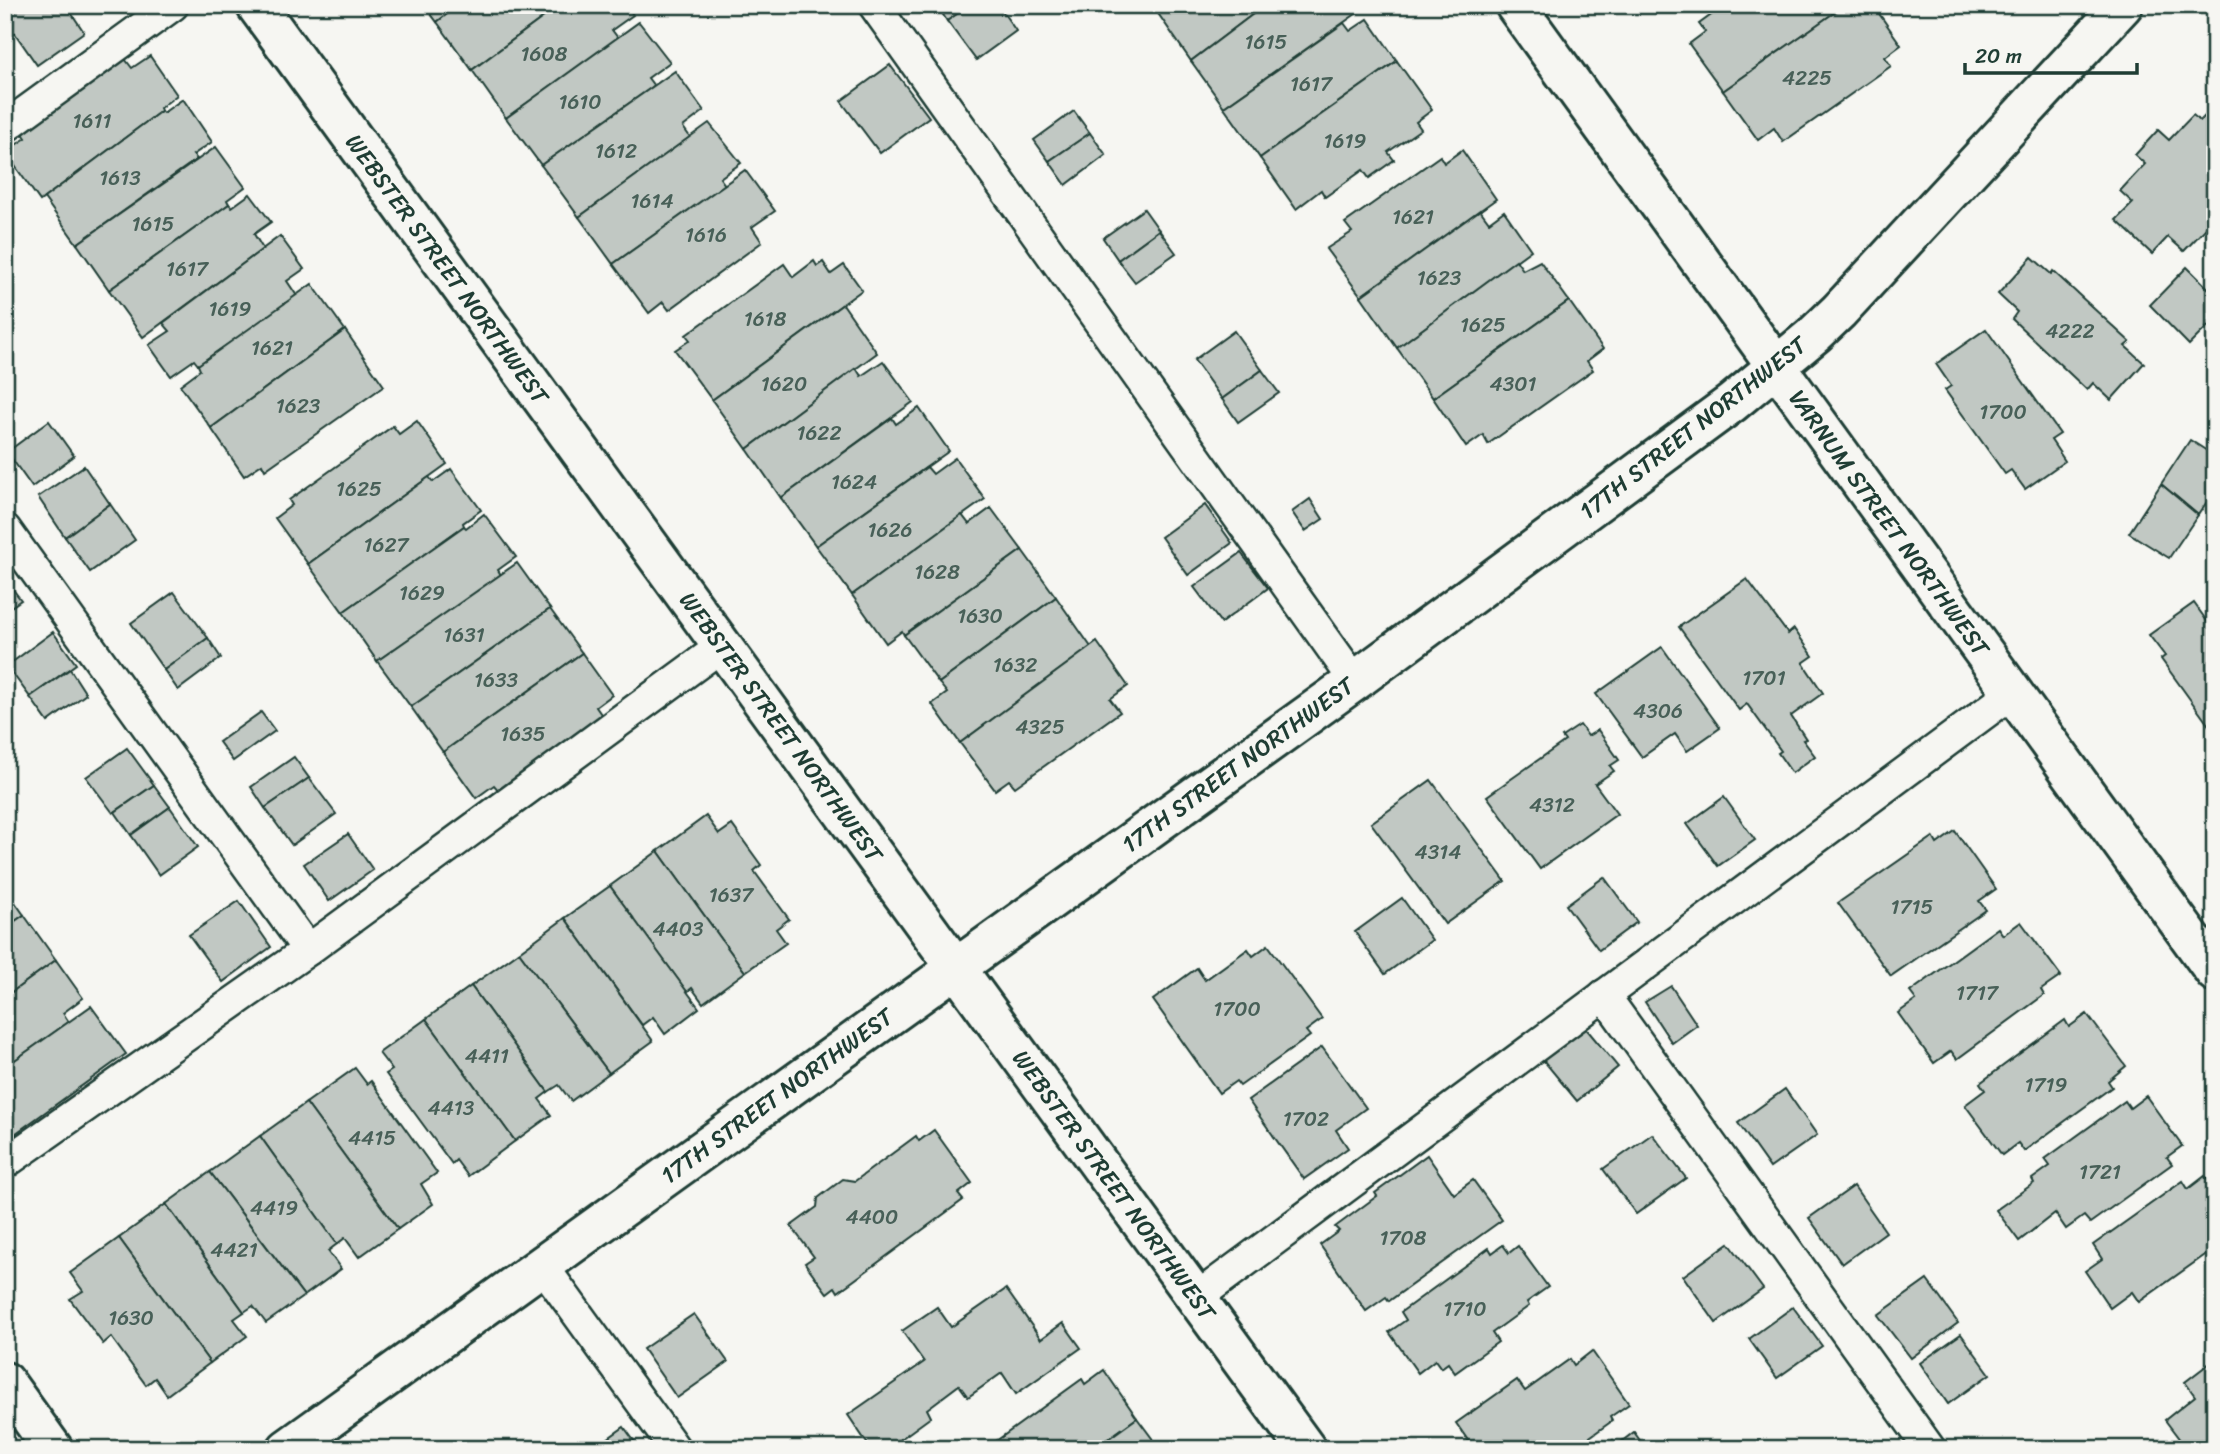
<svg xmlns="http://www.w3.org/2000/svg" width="2220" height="1454" font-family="Sriracha,sans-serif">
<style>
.building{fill:#c1c8c3;stroke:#1f3d34;stroke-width:2}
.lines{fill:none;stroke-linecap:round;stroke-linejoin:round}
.service-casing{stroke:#1f3d34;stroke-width:35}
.minor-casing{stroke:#1f3d34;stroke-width:44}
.tertiary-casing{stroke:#1f3d34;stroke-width:44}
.service{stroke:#f6f6f2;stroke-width:30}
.minor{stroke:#f6f6f2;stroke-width:38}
.tertiary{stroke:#f6f6f2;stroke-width:38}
.labels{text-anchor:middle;stroke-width:5;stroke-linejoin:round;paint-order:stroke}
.number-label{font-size:21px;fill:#486058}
.street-label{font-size:24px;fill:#1f3d34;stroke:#f6f6f2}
</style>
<rect width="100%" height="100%" fill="#f6f6f2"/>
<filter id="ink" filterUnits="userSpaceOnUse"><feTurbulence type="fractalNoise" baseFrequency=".0143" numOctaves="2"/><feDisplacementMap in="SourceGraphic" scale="14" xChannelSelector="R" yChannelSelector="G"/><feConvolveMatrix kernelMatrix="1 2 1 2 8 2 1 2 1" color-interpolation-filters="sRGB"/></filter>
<g filter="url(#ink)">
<!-- building -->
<g class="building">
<polygon points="23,5 66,5 84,32 37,65 5,19"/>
<polygon points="424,5 459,5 437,22"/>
<polygon points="459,5 560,5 472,70 437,22"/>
<polygon points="560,5 626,5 633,15 612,30 618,38 506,118 472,70"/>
<polygon points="937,5 970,5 947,21"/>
<polygon points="970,5 998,5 1016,31 976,60 947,21"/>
<polygon points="1167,5 1265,5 1191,61 1157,12"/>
<polygon points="1265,5 1356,5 1360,11 1224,107 1191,61"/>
<polygon points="1725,5 1845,5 1723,91 1689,44 1705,32 1699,24"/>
<polygon points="1845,5 1873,5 1901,45 1885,57 1891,66 1783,142 1774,128 1758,140 1723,91"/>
<polygon points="1368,19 1397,61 1260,158 1224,107 1344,23 1350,31"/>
<polygon points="639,22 670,62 648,78 654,86 541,165 506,118"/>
<polygon points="150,56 177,95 160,108 161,111 40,201 5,152 26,138 22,132 125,59 132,68"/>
<polygon points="1397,61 1432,110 1416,122 1421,129 1388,152 1394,160 1369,178 1363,170 1325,197 1321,190 1296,209 1260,158"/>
<polygon points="890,65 929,117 880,153 841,101"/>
<polygon points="675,71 704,111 683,127 690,137 579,217 541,165"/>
<polygon points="183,99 212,142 193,155 197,159 77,244 44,198 161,111 163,113"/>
<polygon points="2215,106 2215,229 2210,224 2184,251 2168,237 2152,254 2116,220 2133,203 2120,191 2145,164 2135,155 2158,130 2169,140 2193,115 2200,121"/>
<polygon points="1074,111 1090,133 1049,161 1034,140"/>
<polygon points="709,123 741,163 720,178 725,185 613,264 579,217"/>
<polygon points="1090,133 1106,155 1066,185 1049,161"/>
<polygon points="216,147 245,187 227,200 229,204 109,290 77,244"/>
<polygon points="1462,150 1496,199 1361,296 1326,249 1352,232 1345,223 1440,156 1444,163"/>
<polygon points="745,170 775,211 752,227 762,242 669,310 663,302 649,313 613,264"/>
<polygon points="250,194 271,222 254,234 263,249 143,337 109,290 229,204 232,207"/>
<polygon points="1144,209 1159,230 1118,260 1103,238"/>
<polygon points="1480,210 1489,222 1504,211 1531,250 1397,348 1361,296"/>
<polygon points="1159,230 1176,253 1135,282 1118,260"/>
<polygon points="280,236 304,269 287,281 297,296 198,365 194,360 171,376 149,345 170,331 163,323"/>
<polygon points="2032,257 2051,274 2053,271 2130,342 2125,346 2144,363 2111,400 2093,383 2087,390 2012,319 2017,312 1998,294"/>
<polygon points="1516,260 1523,270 1540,261 1569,301 1433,398 1397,348"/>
<polygon points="814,261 817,266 823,262 831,274 844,265 862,290 712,400 675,350 690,340 686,335 784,264 793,277"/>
<polygon points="2187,267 2215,295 2215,319 2189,345 2150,305"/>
<polygon points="312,284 345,330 211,428 180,385 200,370 198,365"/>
<polygon points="1569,301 1603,349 1587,361 1593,370 1488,444 1483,435 1466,447 1433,398"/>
<polygon points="843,304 877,353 747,449 712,400"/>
<polygon points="1986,329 2060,434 2051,440 2065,461 2025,489 2011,470 2005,474 1945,390 1951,386 1936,364"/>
<polygon points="345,330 384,386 265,470 262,464 244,476 211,428"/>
<polygon points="1234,331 1262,370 1222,399 1194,360"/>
<polygon points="883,361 913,402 781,498 747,449 856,368 861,376"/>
<polygon points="1262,370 1279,393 1238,422 1222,399"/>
<polygon points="919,408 949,451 816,546 781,498 892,418 896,424"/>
<polygon points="49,421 74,456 32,487 7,452"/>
<polygon points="417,421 447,464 308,564 275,518 292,505 289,500 393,426 399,434"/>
<polygon points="2190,440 2215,456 2215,490 2198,515 2161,484"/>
<polygon points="955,458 985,499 852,595 816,546 927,467 933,474"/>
<polygon points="84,466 110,504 65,537 38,497"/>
<polygon points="451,469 481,510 463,523 464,526 343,612 308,564 429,477 433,482"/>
<polygon points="2161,484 2198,515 2169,558 2129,533"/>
<polygon points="1310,499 1323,519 1305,531 1292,512"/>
<polygon points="110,504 135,540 90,572 65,537"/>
<polygon points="1205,505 1232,543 1188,575 1161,537"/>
<polygon points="991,508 1022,550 904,635 902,631 886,643 852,595 962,515 969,524"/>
<polygon points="484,514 516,557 498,570 501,575 377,661 343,612 464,526 466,528"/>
<polygon points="1022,550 1056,597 939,683 904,635"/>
<polygon points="1241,553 1268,588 1221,623 1194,587"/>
<polygon points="517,563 550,609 411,707 377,661"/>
<polygon points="5,579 21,600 5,611"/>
<polygon points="1747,579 1788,634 1794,629 1813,656 1803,663 1823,693 1791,716 1806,739 1803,740 1815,756 1792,773 1778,753 1781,751 1747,704 1739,710 1679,627"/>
<polygon points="174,592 208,638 164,670 131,623"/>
<polygon points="1056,597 1091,647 960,743 932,704 947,693 939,683"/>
<polygon points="2194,603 2209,624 2215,620 2215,734 2161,659 2165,656 2149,635"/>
<polygon points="550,609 582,653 443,752 411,707"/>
<polygon points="53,632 76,664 30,697 7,666"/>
<polygon points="208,638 221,658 178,690 164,670"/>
<polygon points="1097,642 1128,686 1110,699 1120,712 1015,787 1009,780 995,790 960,743"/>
<polygon points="1662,647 1720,728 1687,751 1675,734 1642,757 1596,694"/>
<polygon points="582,653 612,695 596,707 603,717 499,791 494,785 476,798 443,752"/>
<polygon points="70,669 86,694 48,722 30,697"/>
<polygon points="261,712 275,731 233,761 219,742"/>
<polygon points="1580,725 1588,736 1598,730 1619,760 1610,766 1614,771 1595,784 1617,814 1540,869 1487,796 1565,741 1562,737"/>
<polygon points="127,748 154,785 113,813 86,777"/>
<polygon points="294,757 309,778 265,808 251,787"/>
<polygon points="309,778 336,814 292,845 265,808"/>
<polygon points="1431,780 1505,881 1445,924 1371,823"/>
<polygon points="154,785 170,807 131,835 115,812"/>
<polygon points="1724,797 1755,840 1718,866 1687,824"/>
<polygon points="170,807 198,847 159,875 131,835"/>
<polygon points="706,816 719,834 732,825 761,865 754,871 789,919 776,929 786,943 745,972 658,851"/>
<polygon points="1955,831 1996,889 1979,901 1986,910 1891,976 1838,903 1933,837 1937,844"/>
<polygon points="348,834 373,870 329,901 304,864"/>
<polygon points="658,851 745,972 703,1003 692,988 687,992 610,886"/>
<polygon points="1604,877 1637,922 1599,950 1566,905"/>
<polygon points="610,886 699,1008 665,1034 653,1017 642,1025 565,918"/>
<polygon points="5,888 24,915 5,928"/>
<polygon points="1402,898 1432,940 1385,974 1355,932"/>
<polygon points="239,901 271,947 223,982 189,935"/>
<polygon points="24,915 56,960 5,997 5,928"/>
<polygon points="565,918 653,1041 609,1073 519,952"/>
<polygon points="2021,922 2061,976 2041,990 2044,995 1957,1059 1951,1051 1934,1063 1898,1013 1916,1000 1910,992 1998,928 2003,935"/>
<polygon points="1268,945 1322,1019 1306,1031 1310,1036 1240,1086 1236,1081 1219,1093 1153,1000 1197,968 1205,980 1248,949 1253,956"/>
<polygon points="519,952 609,1073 571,1101 559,1085 548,1092 471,986"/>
<polygon points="56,960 83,998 63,1013 69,1022 5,1067 5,997"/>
<polygon points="471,986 548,1092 539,1099 551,1115 515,1141 426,1019"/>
<polygon points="1671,986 1697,1025 1672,1043 1645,1002"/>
<polygon points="91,1006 126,1054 5,1141 5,1067"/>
<polygon points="2087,1014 2126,1066 2108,1081 2112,1087 2024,1151 2018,1143 2002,1155 1965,1105 1985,1090 1980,1083 2065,1020 2069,1027"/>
<polygon points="426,1019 515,1141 468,1176 456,1160 452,1164 386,1074 392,1070 379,1053"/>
<polygon points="1584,1026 1618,1067 1577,1101 1543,1060"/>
<polygon points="1322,1047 1366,1108 1336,1130 1348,1148 1304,1179 1248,1100"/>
<polygon points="355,1068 367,1084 371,1081 437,1173 421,1184 433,1204 398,1229 306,1103"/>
<polygon points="1785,1089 1817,1135 1770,1168 1738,1123"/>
<polygon points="2146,1096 2182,1146 2167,1157 2172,1164 2090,1223 2084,1216 2066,1229 2055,1213 2019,1241 1996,1210 2034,1183 2032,1179 2050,1166 2045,1159 2125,1101 2130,1108"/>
<polygon points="306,1103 398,1229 359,1257 345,1238 337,1244 260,1136"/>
<polygon points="934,1130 972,1183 958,1194 963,1200 838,1292 835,1287 827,1293 805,1263 814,1257 791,1226 817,1207 818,1198 843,1179 855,1181 916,1136 919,1141"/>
<polygon points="1652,1134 1686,1178 1636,1214 1603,1169"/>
<polygon points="260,1136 337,1244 328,1251 341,1269 304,1296 210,1172"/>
<polygon points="1427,1155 1454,1194 1473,1180 1502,1220 1389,1301 1386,1297 1366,1311 1320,1245 1339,1231 1335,1227 1377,1196 1375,1193"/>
<polygon points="210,1172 304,1296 266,1323 253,1306 244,1312 166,1204"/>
<polygon points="2205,1176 2215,1189 2215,1248 2139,1302 2132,1292 2110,1308 2085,1271 2102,1259 2093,1245 2183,1181 2188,1189"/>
<polygon points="1854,1186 1886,1232 1842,1264 1809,1218"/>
<polygon points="166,1204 244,1312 234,1319 247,1336 210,1363 119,1238"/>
<polygon points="119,1238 210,1363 167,1395 155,1378 146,1385 111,1337 103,1344 70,1299 83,1291 70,1273"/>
<polygon points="1729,1243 1763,1289 1716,1323 1683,1276"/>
<polygon points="1503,1245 1509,1253 1518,1246 1548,1287 1527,1302 1529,1306 1492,1333 1498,1342 1455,1373 1448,1363 1441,1368 1435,1360 1418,1373 1389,1332 1406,1320 1401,1312 1489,1248 1492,1253"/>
<polygon points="1927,1280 1958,1323 1911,1358 1878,1315"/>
<polygon points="1006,1289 1041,1339 1063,1323 1081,1348 1016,1394 1002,1373 968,1397 959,1385 927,1409 931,1417 887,1449 871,1449 848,1415 924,1362 902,1331 937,1307 951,1327"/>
<polygon points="1793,1307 1822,1346 1777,1378 1749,1339"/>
<polygon points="694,1314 728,1362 677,1398 643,1349"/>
<polygon points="1961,1334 1990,1374 1948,1404 1920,1363"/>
<polygon points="1592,1351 1629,1404 1610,1417 1612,1421 1573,1449 1474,1449 1456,1423 1517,1380 1525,1391 1570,1359 1574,1365"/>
<polygon points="2215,1359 2215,1441 2205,1449 2187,1449 2165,1420 2195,1396 2185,1382"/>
<polygon points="1104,1370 1137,1418 1094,1449 985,1449 1082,1379 1085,1384"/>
<polygon points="1137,1418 1160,1449 1094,1449"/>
<polygon points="624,1427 640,1449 593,1449"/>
<polygon points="1634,1432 1646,1449 1601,1449 1613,1440 1617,1445"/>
</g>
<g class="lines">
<defs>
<g id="service">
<polyline points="874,5 1355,681"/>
<polyline points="5,127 173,5"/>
<polyline points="5,529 308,950 5,1163"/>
<polyline points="308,950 722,646"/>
<polyline points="1604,995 1930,1449"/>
<polyline points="542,1265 675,1449"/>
<polyline points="1196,1298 2012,693"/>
</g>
<g id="minor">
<polyline points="256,5 1306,1449"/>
<polyline points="1515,5 2215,972"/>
<polyline points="287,1449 1355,681 1732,403 1815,334 1839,311 2123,5"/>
</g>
<polyline id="tertiary" points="5,1382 53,1449"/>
</defs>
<!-- service casing -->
<use href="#service" class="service-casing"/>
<!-- minor casing -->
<use href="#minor" class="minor-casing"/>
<!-- tertiary casing -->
<use href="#tertiary" class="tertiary-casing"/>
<!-- service -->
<use href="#service" class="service"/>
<!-- minor -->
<use href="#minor" class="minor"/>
<!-- tertiary -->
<use href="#tertiary" class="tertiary"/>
</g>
</g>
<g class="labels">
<!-- number labels -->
<g class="number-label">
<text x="1266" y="49">1615</text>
<text x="544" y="61">1608</text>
<text x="1807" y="85">4225</text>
<text x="1311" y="91">1617</text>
<text x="580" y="109">1610</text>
<text x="92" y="128">1611</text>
<text x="1345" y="148">1619</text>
<text x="616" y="158">1612</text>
<text x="120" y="185">1613</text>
<text x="652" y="208">1614</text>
<text x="1413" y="224">1621</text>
<text x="153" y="231">1615</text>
<text x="706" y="242">1616</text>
<text x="187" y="276">1617</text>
<text x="1439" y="285">1623</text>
<text x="230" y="316">1619</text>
<text x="765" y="326">1618</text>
<text x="1483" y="332">1625</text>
<text x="2070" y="338">4222</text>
<text x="272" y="355">1621</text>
<text x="784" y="391">1620</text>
<text x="1513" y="391">4301</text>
<text x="298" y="413">1623</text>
<text x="2003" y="419">1700</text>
<text x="819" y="440">1622</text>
<text x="854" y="489">1624</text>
<text x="359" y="496">1625</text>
<text x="890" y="537">1626</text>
<text x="386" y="552">1627</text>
<text x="937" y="579">1628</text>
<text x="422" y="600">1629</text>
<text x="980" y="623">1630</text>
<text x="464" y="642">1631</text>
<text x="1015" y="672">1632</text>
<text x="1764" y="685">1701</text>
<text x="496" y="687">1633</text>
<text x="1658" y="718">4306</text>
<text x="1040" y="734">4325</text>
<text x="523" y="741">1635</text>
<text x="1552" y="812">4312</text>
<text x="1438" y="859">4314</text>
<text x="731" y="902">1637</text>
<text x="1912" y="914">1715</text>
<text x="678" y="936">4403</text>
<text x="1977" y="1000">1717</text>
<text x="1237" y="1016">1700</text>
<text x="487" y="1063">4411</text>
<text x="2046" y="1092">1719</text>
<text x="451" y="1115">4413</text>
<text x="1306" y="1126">1702</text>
<text x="372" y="1145">4415</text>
<text x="2100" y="1179">1721</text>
<text x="274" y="1215">4419</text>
<text x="872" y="1224">4400</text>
<text x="1403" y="1245">1708</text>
<text x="234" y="1257">4421</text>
<text x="1465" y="1316">1710</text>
<text x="131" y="1325">1630</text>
</g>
<!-- street labels -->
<g class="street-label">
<text transform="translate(447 269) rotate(54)" y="8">WEBSTER STREET NORTHWEST</text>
<text transform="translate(1693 428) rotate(-38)" y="8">17TH STREET NORTHWEST</text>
<text transform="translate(1889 523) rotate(54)" y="8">VARNUM STREET NORTHWEST</text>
<text transform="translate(781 727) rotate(54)" y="8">WEBSTER STREET NORTHWEST</text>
<text transform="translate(1238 765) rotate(-36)" y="8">17TH STREET NORTHWEST</text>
<text transform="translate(777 1096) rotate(-36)" y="8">17TH STREET NORTHWEST</text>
<text transform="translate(1114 1185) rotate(54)" y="8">WEBSTER STREET NORTHWEST</text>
</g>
</g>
<!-- margin -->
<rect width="2220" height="1454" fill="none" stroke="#f6f6f2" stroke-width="28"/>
<rect x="14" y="14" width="2192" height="1426" fill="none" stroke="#1f3d34" stroke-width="2.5" filter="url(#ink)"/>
<!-- scale -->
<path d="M1965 63v10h172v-10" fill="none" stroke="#1f3d34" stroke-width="3.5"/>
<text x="1975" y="63" font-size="21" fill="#1f3d34" stroke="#f6f6f2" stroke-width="5" paint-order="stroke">20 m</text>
</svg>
